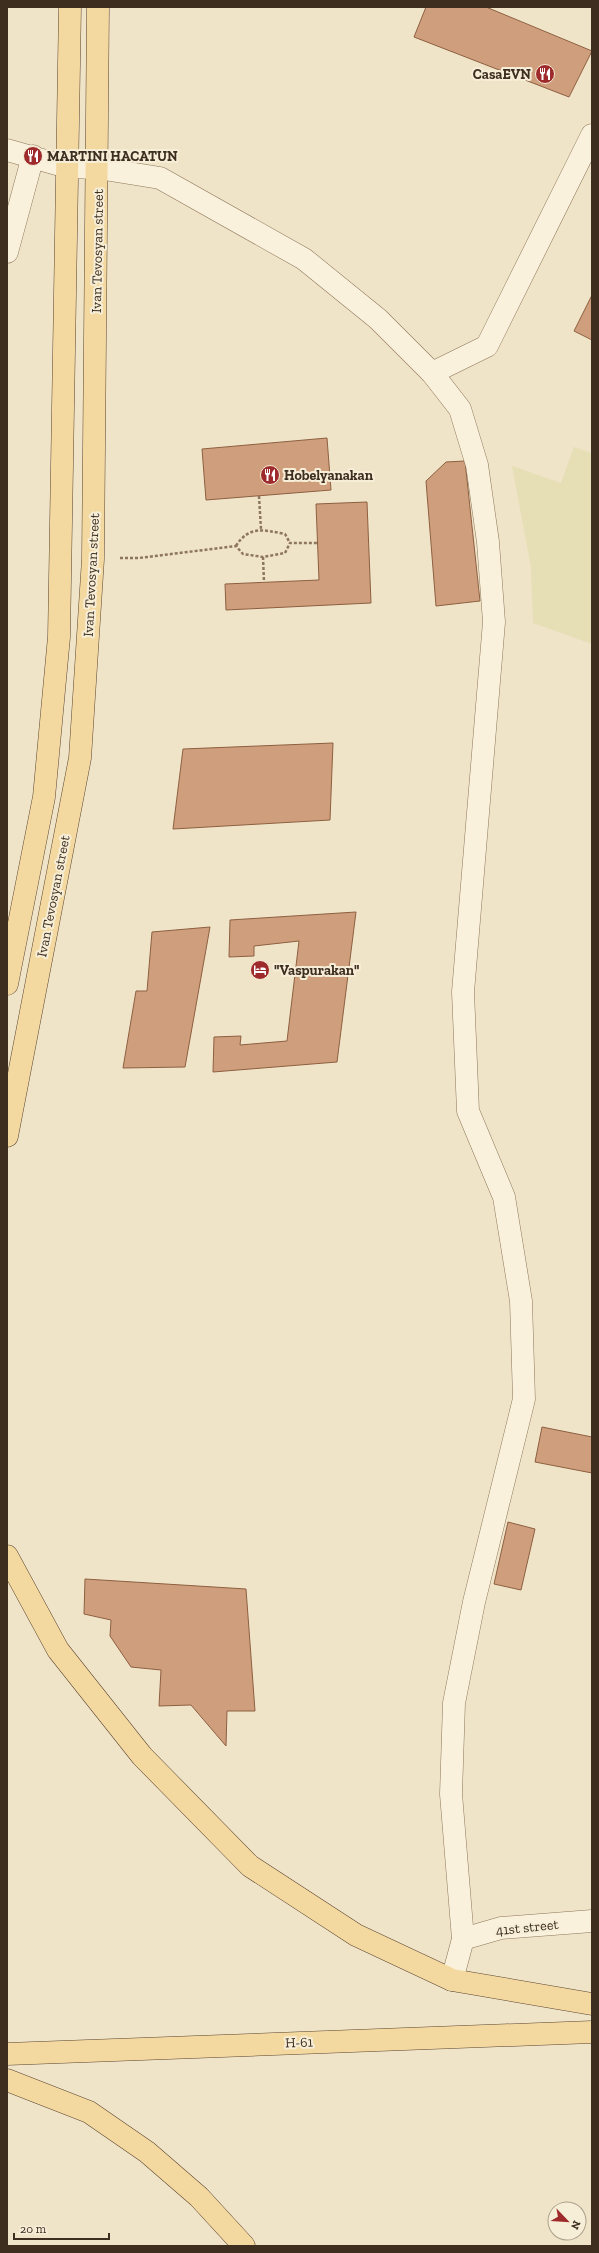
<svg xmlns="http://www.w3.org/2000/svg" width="599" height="2253" font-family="'Zilla Slab',serif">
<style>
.farmland{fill:#e6deb5}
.building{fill:#cf9f7d;stroke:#8d5f41}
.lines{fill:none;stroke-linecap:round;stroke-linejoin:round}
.minor-casing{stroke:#8d765c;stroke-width:23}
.major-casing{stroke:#5b4430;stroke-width:23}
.path{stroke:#8d765c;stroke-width:2.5;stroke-dasharray:3 2;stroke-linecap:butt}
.minor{stroke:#faf1dc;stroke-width:22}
.major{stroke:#f3d9a0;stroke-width:22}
.labels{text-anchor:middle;stroke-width:4;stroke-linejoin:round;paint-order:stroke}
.poi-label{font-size:14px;font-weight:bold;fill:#3d2e20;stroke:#f7eed8;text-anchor:start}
.street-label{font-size:14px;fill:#3d2e20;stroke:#f7eed8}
</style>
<rect width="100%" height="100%" fill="#f0e4c8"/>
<!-- farmland -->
<polygon class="farmland" points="574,447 592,453 592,644 533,623 531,567 512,466 561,483"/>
<!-- building -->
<g class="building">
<polygon points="426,7 486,7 592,51 569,97 414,37"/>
<polygon points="592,295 592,340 574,331"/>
<polygon points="327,438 331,490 206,500 202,449"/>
<polygon points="465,461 480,601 436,606 426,481 446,462"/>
<polygon points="367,502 371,603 226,610 225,584 319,580 316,504"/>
<polygon points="333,743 330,820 173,829 183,749"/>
<polygon points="356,912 337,1062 213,1072 214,1037 241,1036 240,1045 287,1041 299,941 254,946 254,956 229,957 230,920"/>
<polygon points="210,927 185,1067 123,1068 136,991 147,991 152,932"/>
<polygon points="542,1427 592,1437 592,1473 535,1462"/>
<polygon points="508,1522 535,1529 521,1590 494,1584"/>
<polygon points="85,1579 246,1589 255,1711 227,1711 226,1746 191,1705 159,1706 161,1670 131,1667 110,1636 111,1620 84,1614"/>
</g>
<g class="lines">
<defs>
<g id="minor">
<polyline points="7,150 67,167 98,168 160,178 304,259 378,319 432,373 460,409 477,465 488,542 494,622 463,992 468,1111 504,1197 521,1301 524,1399 474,1602 454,1703 451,1794 463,1939 452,1980"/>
<polyline points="7,252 33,156"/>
<polyline points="432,373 487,346 592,135"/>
<polyline points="463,1939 501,1928 592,1921"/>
</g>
<g id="major">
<polyline points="7,984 44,797 59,637 70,7"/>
<polyline points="7,1136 80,758 93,559 98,7"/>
<polyline points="7,1556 58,1650 142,1756 250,1866 356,1935 452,1980 592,2004"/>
<polyline points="7,2054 592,2032"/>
<polyline points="7,2080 89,2112 147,2152 199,2197 244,2246"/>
</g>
</defs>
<!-- minor casing -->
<use href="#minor" class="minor-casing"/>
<!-- major casing -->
<use href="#major" class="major-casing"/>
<!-- path -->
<g class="path">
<polyline points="259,496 261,529"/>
<path d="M236,546C249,525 264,530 285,534L290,543"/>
<polyline points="263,557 264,582"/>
<polyline points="120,558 139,558 236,546 243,554 263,557 285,553 290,543 318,543"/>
</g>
<!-- minor -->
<use href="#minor" class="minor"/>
<!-- major -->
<use href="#major" class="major"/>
</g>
<!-- icons -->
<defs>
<symbol id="restaurant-disc" viewBox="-11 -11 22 22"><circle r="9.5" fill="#9e2a2b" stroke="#f7eed8"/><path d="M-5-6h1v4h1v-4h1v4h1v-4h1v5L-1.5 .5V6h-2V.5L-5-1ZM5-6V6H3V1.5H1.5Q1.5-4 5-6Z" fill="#fff"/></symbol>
<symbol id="hotel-disc" viewBox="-11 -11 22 22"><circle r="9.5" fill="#9e2a2b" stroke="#f7eed8"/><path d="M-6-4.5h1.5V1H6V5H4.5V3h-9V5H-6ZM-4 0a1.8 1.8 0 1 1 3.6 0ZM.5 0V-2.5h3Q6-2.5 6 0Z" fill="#fff"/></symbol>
</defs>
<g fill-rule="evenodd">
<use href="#restaurant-disc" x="534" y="63" width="22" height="22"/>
<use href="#restaurant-disc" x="22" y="145" width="22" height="22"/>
<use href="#restaurant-disc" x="259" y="464" width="22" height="22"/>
<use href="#hotel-disc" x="249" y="959" width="22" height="22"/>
</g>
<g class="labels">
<!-- poi labels -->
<g class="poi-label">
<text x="531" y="79" text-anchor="end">CasaEVN</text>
<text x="47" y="161">MARTINI HACATUN</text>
<text x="284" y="480">Hobelyanakan</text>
<text x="274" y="975">"Vaspurakan"</text>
</g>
<!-- street labels -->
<g class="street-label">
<text transform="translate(97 251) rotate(-89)" y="5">Ivan Tevosyan street</text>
<text transform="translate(91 575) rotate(-87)" y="5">Ivan Tevosyan street</text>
<text transform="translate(53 896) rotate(-79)" y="5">Ivan Tevosyan street</text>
<text transform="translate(527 1927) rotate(-6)" y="5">41st street</text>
<text transform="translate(299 2042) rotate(-2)" y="5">H-61</text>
</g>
</g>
<!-- border -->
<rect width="599" height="2253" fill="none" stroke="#3d2e20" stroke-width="16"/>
<!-- north arrow -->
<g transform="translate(567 2221) rotate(115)"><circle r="19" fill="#f7eed8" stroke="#ada18e"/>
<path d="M0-3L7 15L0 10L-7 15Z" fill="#9e2a2b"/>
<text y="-6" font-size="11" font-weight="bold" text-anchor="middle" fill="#3d2e20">N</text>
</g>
<!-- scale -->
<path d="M14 2233v6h95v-6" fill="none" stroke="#3d2e20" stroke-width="2"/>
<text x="20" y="2233" font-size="12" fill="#3d2e20" stroke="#f7eed8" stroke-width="3" paint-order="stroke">20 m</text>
</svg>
